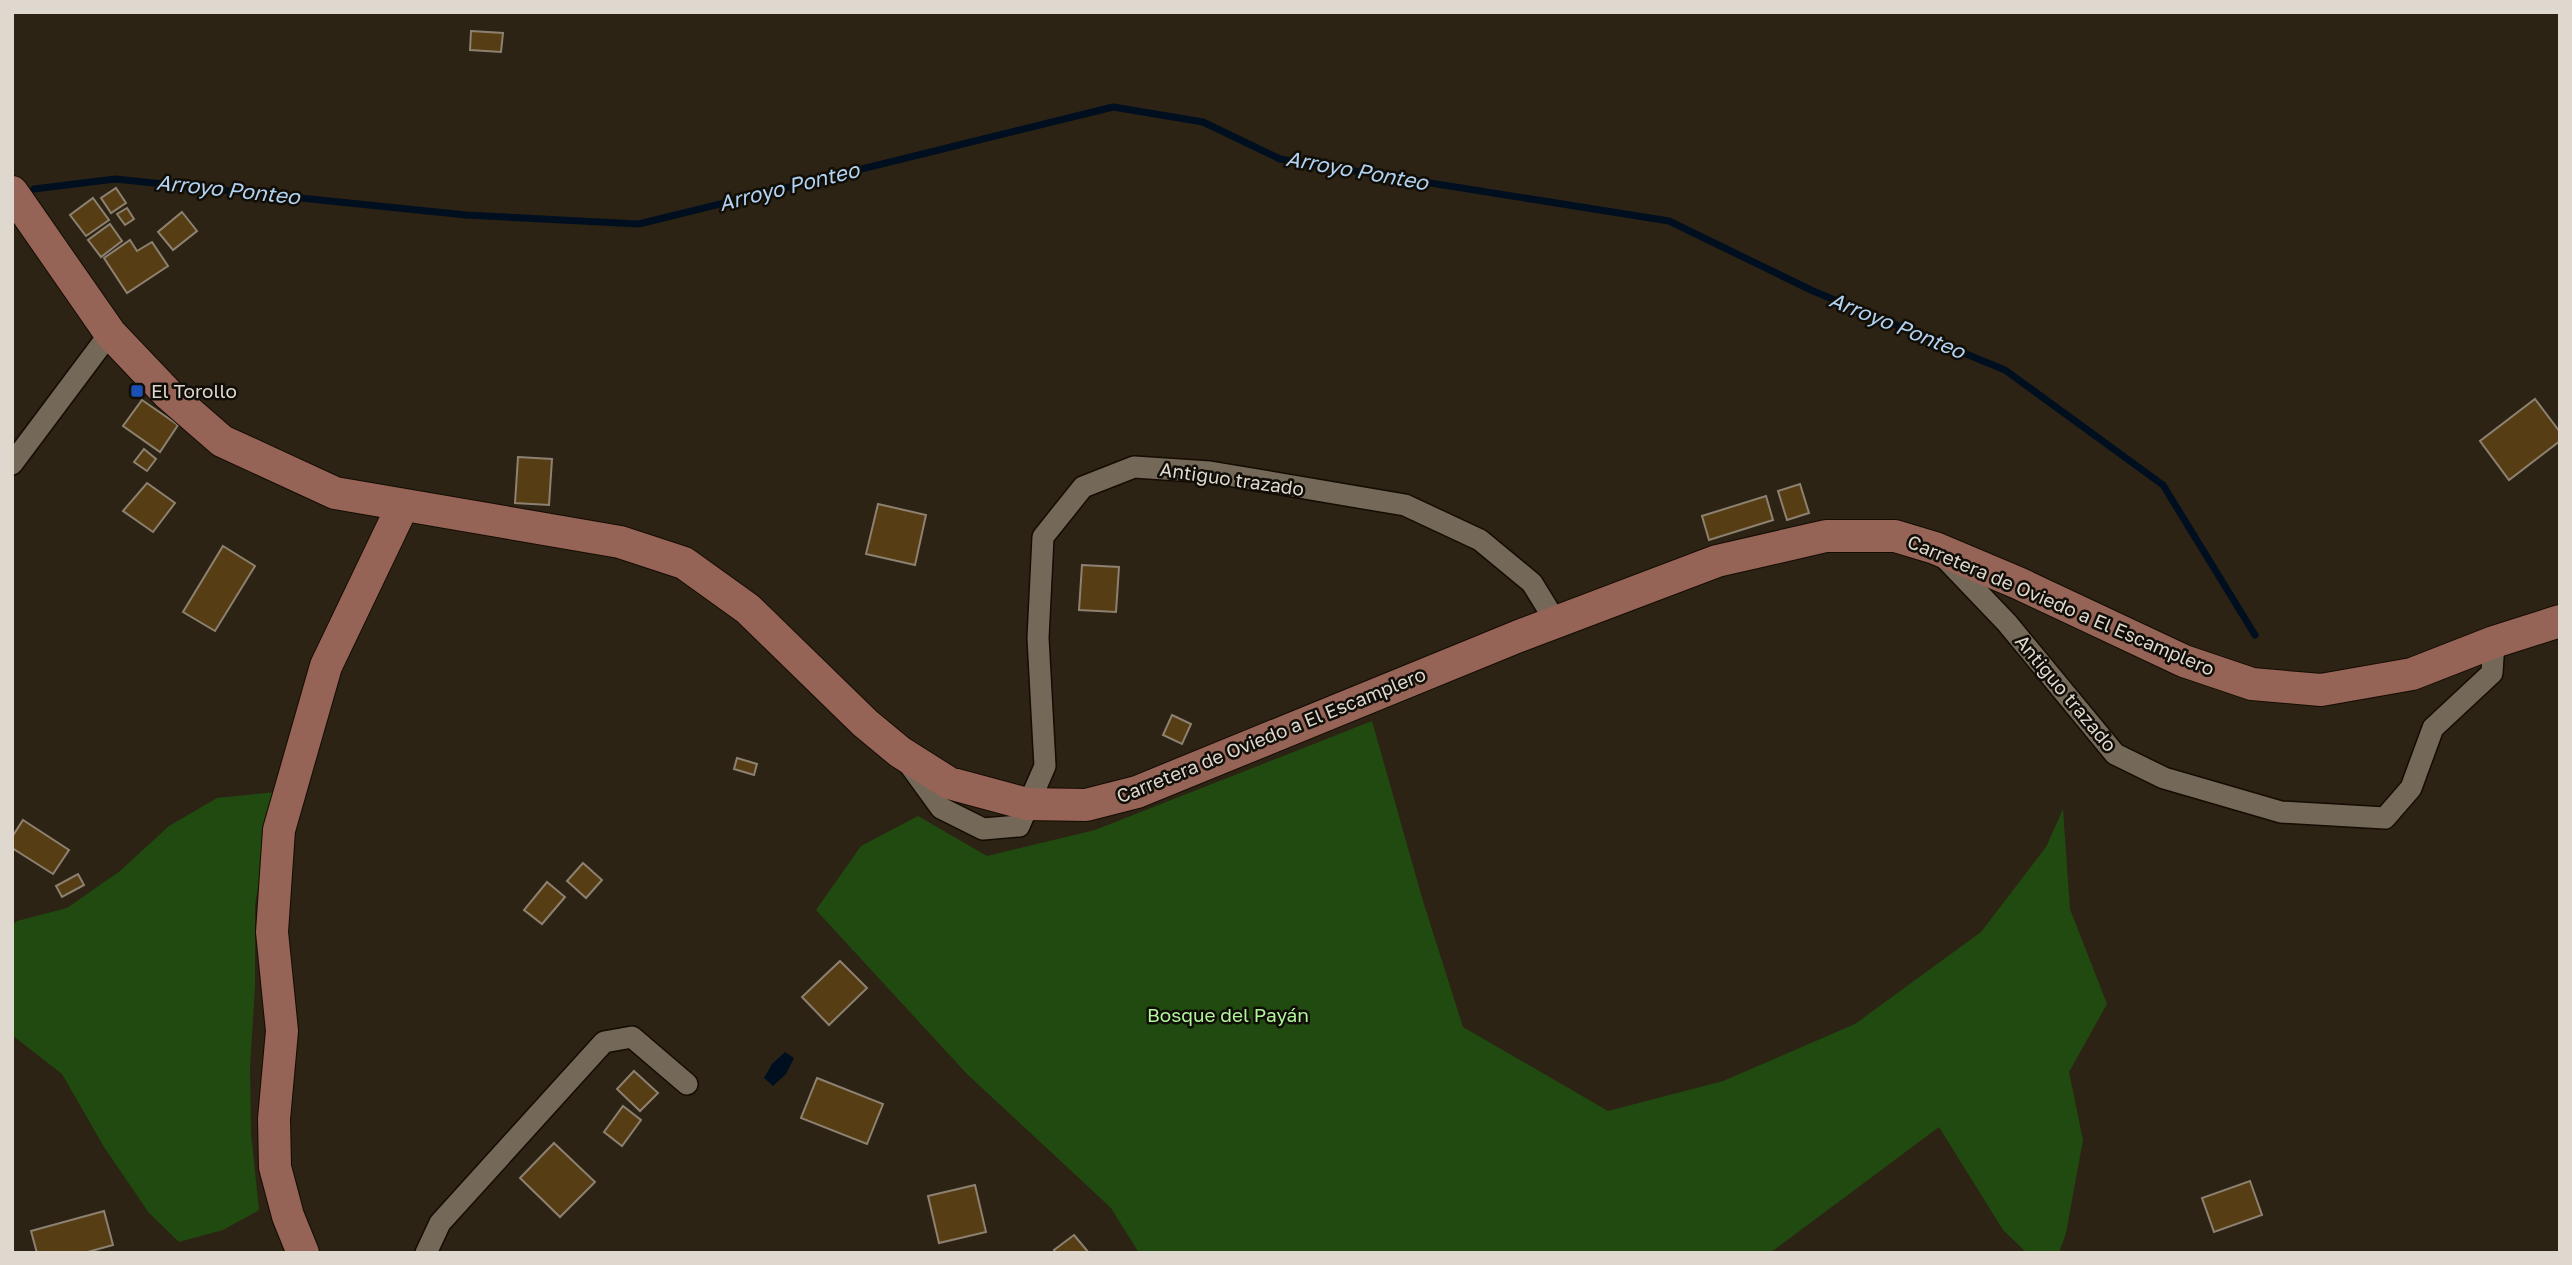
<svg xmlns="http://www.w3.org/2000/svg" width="2572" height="1265" font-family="'Golos Text',sans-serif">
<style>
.green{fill:#204a10}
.water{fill:#000f20}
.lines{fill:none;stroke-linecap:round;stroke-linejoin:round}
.stream{stroke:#000f20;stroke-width:7}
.building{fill:#563d14;stroke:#8d8171;stroke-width:2}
.street-casing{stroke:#140c02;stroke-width:24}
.secondary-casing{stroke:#140c02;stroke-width:34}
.street{stroke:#746858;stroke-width:21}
.secondary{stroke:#966357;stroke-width:32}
.transit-dot{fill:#1a4fb4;stroke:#110d07;stroke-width:2.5}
.labels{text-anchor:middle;stroke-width:5;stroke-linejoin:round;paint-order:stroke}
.poi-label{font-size:19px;fill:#ded8cf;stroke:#110d07;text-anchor:start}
.street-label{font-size:19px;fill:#ded8cf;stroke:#110d07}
.park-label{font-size:19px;fill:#aff69a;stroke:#110d07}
.water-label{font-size:21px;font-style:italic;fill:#b2d2f2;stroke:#110d07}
</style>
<rect width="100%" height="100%" fill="#2c2314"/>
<!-- green -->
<g class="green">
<polygon points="1372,721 1423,901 1463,1027 1608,1111 1723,1081 1855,1024 1981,932 2046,847 2063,809 2070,909 2107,1004 2069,1072 2083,1140 2066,1233 2059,1253 2027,1253 2003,1230 1939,1127 1770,1253 1139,1253 1111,1208 967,1074 816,910 861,846 918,816 987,856 1095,830"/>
<polygon points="275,792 255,905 255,986 250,1066 251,1133 259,1210 223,1230 179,1242 149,1213 104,1147 62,1074 12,1035 12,926 17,921 67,908 120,871 169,826 217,798"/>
</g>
<!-- water -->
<polygon class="water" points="785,1052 794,1058 786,1074 773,1086 764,1078 772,1064"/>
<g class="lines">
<!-- stream -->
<polyline class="stream" points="34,189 115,179 466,215 639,224 1113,107 1203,122 1280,159 1669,221 1813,291 2005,370 2163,485 2255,635"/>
</g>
<!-- building -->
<g class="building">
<polygon points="471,31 503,33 501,52 470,50"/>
<polygon points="116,188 126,203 111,213 101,198"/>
<polygon points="93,198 109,220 86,236 70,215"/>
<polygon points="127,208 134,219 125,225 117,214"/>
<polygon points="182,212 197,231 173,250 158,232"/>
<polygon points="110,224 122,241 101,257 88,240"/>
<polygon points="130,240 137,251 152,242 168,266 127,293 104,258"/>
<polygon points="2535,399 2560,432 2560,441 2509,480 2480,441"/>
<polygon points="142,400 178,425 160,452 123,426"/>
<polygon points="144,449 156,459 147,471 134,462"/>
<polygon points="518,457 552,459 549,505 515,503"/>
<polygon points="147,483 175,503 153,532 123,511"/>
<polygon points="1800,484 1809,513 1787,520 1778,491"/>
<polygon points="1766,496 1773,520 1709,540 1702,516"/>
<polygon points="878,504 926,515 915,565 866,554"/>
<polygon points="223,546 255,566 215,631 183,612"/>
<polygon points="1082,565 1119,567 1116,612 1079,610"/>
<polygon points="1172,715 1191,724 1182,744 1163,735"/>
<polygon points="737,758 757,764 754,775 734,769"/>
<polygon points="23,820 69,850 53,874 12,848 12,837"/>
<polygon points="583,863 602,880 586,898 567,881"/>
<polygon points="78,874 84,885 62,897 56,886"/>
<polygon points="547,882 565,897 542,924 524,910"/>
<polygon points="840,961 867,988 829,1025 802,997"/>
<polygon points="634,1071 658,1093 640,1111 617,1089"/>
<polygon points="817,1078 883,1104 867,1144 801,1118"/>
<polygon points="623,1106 641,1120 622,1146 604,1132"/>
<polygon points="554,1143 595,1182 560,1217 520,1178"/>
<polygon points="2250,1181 2262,1215 2214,1232 2202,1198"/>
<polygon points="975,1185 986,1232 939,1243 928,1196"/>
<polygon points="104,1211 113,1245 84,1253 37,1253 31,1231"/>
<polygon points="1074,1235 1089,1253 1056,1253 1054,1250"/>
</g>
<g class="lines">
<defs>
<g id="street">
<polyline points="12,464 110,333"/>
<polyline points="1943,556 2007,623 2115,754 2164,778 2281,812 2385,818 2411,788 2433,728 2492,673 2494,642"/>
<polyline points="909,764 941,808 983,829 1019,826 1045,766 1038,638 1043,537 1083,487 1134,467 1210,472 1405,505 1480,540 1532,583 1556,622"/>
<polyline points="426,1253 440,1223 604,1042 632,1037 687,1084"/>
</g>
<g id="secondary">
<polyline points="12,192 110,333 168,394 222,441 335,493 620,542 684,563 748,609 865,723 900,752 949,783 1027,804 1086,805 1137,792 1519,636 1717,561 1826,536 1895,536 1935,548 2018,583 2184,661 2252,684 2321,690 2412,674 2494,642 2560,621"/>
<polyline points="303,1253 288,1216 275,1167 274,1119 282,1031 272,932 279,830 326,666 403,505"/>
</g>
</defs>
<!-- street casing -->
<use href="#street" class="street-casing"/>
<!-- secondary casing -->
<use href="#secondary" class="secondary-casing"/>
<!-- street -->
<use href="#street" class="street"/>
<!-- secondary -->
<use href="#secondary" class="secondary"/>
</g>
<!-- markers -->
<rect class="transit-dot" x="130" y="384" width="14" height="14" rx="3.5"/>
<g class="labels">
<!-- poi labels -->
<g class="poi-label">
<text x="151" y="398">El Torollo</text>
</g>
<!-- street labels -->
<g class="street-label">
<text transform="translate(1232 479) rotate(8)" y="7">Antiguo trazado</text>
<text transform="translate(2061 605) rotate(23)" y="7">Carretera de Oviedo a El Escamplero</text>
<text transform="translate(2066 693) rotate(50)" y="7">Antiguo trazado</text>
<text transform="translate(1271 735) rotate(-22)" y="7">Carretera de Oviedo a El Escamplero</text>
</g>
<!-- park labels -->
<g class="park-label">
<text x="1228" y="1022">Bosque del Payán</text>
</g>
<!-- water labels -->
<g class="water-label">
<text transform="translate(1357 171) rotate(10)" y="7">Arroyo Ponteo</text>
<text transform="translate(789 187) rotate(-14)" y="7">Arroyo Ponteo</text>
<text transform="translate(228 190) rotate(6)" y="7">Arroyo Ponteo</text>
<text transform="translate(1897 326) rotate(22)" y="7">Arroyo Ponteo</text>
</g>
</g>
<!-- border -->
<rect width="2572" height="1265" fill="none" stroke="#ded8cf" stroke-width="28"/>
</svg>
